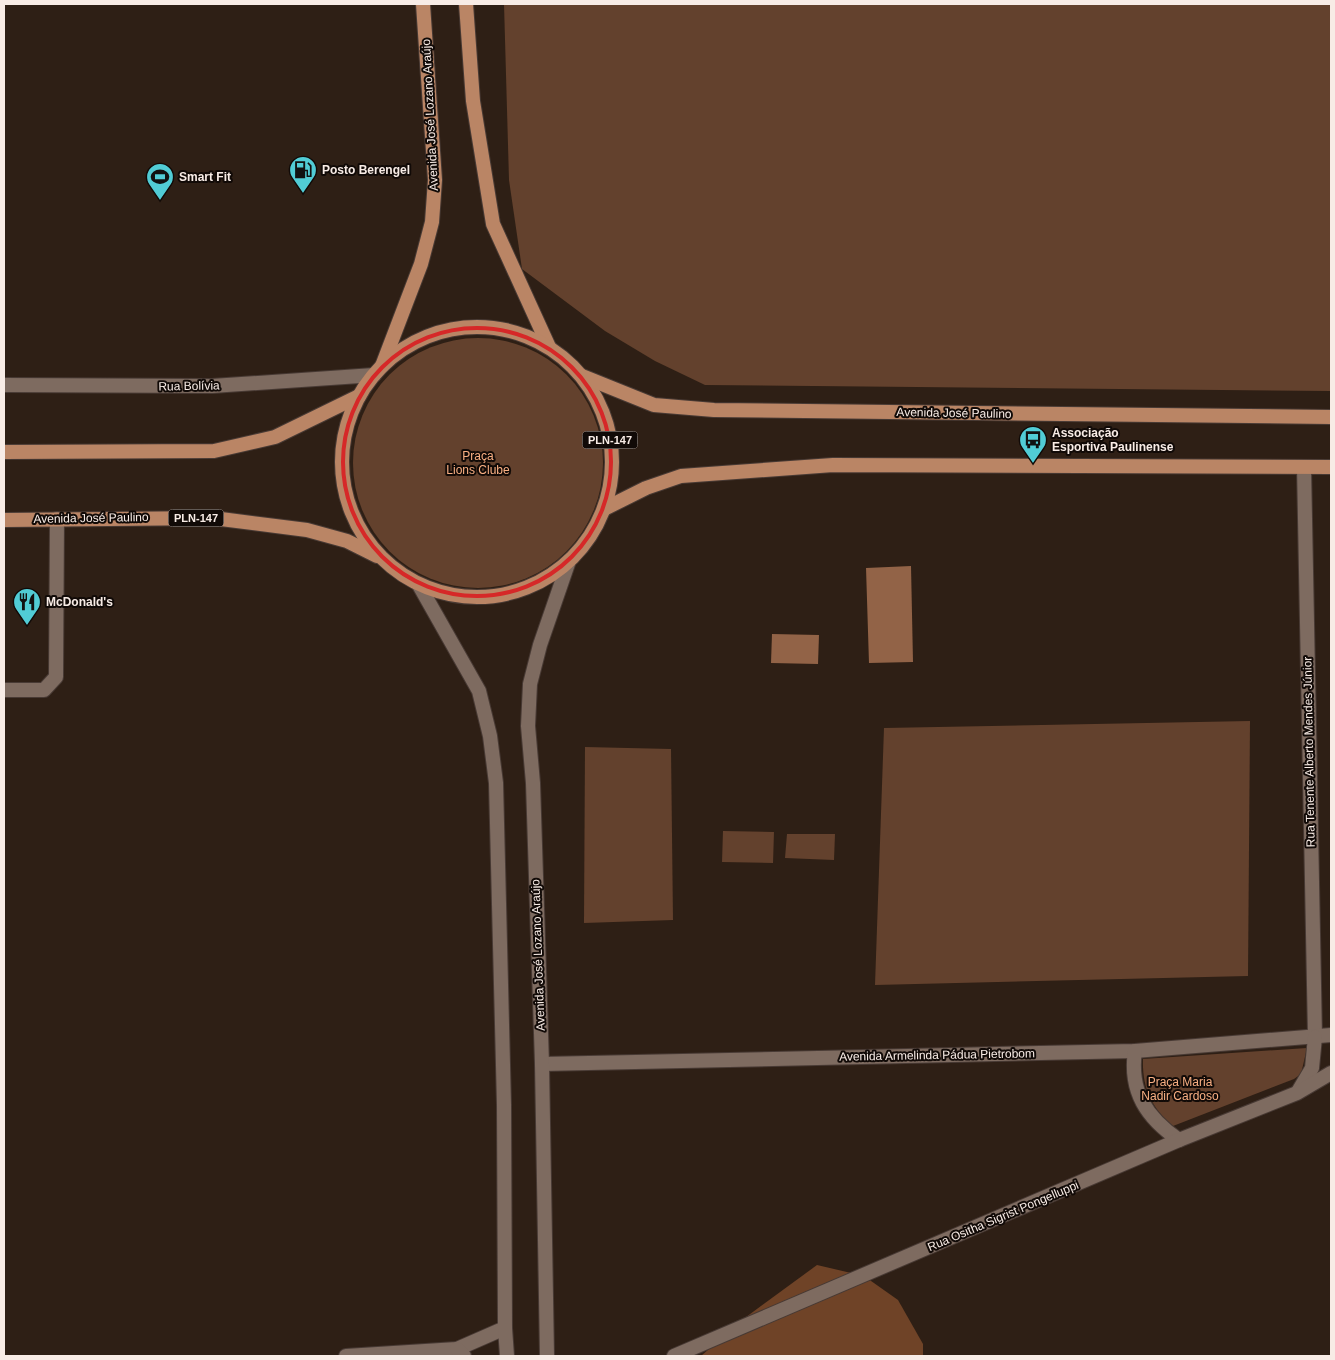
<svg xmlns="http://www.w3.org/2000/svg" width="1335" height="1360" font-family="Arial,sans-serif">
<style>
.green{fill:#63412d}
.forest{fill:#6f4327}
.water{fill:#926347}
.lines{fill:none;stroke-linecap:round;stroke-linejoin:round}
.service-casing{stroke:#483a34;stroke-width:16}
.minor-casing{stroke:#483a34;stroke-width:16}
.tertiary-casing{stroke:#483a34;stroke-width:16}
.primary-casing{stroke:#483a34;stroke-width:16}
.service{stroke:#7e6b60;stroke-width:14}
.minor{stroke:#7e6b60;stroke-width:14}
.tertiary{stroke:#7e6b60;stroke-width:14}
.primary{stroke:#ba8565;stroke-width:14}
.marked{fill:none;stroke:#d62828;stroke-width:4;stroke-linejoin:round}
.labels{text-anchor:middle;stroke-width:4;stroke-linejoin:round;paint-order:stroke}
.shield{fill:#110a07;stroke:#b3a8a3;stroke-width:1}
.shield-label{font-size:11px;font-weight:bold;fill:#f8ece6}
.street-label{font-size:12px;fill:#f8ece6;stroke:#110a07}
.poi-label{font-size:12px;font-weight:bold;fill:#f8ece6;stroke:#110a07;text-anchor:start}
.park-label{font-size:12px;fill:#f8af83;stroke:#110a07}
</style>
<rect width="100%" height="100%" fill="#2e1f15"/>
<!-- green -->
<g class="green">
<polygon points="504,4 1331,4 1331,391 705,385 655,361 605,331 522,269 509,180"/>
<circle cx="478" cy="463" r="125"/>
<polygon points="1250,721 1248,976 875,985 884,728"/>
<polygon points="585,747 671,749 673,920 584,923"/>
<polygon points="723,831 774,832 773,863 722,862"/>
<polygon points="787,834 835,834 834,860 785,858"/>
<path d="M1307,1048L1301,1074L1294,1079L1173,1126C1151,1108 1142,1087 1143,1059Z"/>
</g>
<!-- forest -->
<polygon class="forest" points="817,1265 864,1276 898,1300 923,1344 923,1356 701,1356 742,1320"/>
<!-- water -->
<g class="water">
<polygon points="911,566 913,662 869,663 866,568"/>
<polygon points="772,634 819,635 818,664 771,663"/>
</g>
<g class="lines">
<defs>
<polyline id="service" points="4,690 44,690 56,677 57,519"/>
<g id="minor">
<polyline points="4,385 212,386 374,375"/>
<polyline points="1304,467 1315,1037"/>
<polyline points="542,1064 1135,1051 1331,1035"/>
<polyline points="346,1356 457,1349 505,1328"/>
</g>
<g id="tertiary">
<polyline points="419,585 479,691 490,736 496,783 504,1105 505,1328 507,1356"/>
<path d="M1135,1051C1129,1092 1147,1118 1179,1140"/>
<polyline points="1299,1090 1312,1068 1315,1037"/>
<polyline points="457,1349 464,1356"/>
<polyline points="547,1356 542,1064 533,783 528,726 530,684 540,645 569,561"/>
<polyline points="674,1356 1179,1140 1297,1093 1331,1073"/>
</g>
<g id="primary">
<polyline points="466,4 473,101 493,224 549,347"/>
<circle cx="477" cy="462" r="135"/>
<polyline points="382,366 421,264 432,222 435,180 423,4"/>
<polyline points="582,376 654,405 714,410 1331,417"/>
<polyline points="4,452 214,451 275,437 359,396"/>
<polyline points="604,509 646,488 681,476 833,465 1331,467"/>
<polyline points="4,520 213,518 307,530 347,541 377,556"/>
</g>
</defs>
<!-- service casing -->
<use href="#service" class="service-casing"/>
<!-- minor casing -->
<use href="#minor" class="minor-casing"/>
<!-- tertiary casing -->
<use href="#tertiary" class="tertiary-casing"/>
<!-- primary casing -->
<use href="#primary" class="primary-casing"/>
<!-- service -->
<use href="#service" class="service"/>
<!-- minor -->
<use href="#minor" class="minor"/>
<!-- tertiary -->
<use href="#tertiary" class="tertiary"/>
<!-- primary -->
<use href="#primary" class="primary"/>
</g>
<!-- marked area -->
<path class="marked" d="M343 462a134 134 0 1 1 268 0a134 134 0 1 1-268 0Z"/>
<!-- icons -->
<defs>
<symbol id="fuel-pin" viewBox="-11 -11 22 30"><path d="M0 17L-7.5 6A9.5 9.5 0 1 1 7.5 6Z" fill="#51ccd5" stroke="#110a07"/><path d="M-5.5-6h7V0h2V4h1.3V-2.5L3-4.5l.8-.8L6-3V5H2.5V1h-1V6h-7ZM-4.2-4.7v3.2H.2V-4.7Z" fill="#111"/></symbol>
<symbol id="stadium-pin" viewBox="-11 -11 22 30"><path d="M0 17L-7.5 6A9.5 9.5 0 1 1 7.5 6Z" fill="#51ccd5" stroke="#110a07"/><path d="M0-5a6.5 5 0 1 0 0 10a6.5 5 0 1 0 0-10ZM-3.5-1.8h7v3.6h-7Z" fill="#111"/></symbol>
<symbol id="bus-pin" viewBox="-11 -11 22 30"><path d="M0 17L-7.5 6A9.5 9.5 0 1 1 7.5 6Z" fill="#51ccd5" stroke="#110a07"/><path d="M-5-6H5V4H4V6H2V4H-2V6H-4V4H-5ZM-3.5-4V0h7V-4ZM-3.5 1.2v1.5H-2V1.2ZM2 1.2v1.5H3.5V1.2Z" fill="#111"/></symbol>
<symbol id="restaurant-pin" viewBox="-11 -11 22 30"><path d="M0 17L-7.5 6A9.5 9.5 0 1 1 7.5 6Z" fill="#51ccd5" stroke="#110a07"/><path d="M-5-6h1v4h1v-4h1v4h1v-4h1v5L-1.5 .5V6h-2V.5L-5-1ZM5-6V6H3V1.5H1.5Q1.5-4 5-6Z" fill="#111"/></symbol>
</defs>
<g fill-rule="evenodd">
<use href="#fuel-pin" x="287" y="154" width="32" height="43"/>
<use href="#stadium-pin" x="144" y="161" width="32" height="43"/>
<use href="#bus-pin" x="1017" y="424" width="32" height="43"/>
<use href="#restaurant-pin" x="11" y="586" width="32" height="43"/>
</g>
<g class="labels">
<!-- shield labels -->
<g class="shield">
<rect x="582.5" y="431.5" width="55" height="17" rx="4"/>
<rect x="168.5" y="509.5" width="55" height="17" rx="4"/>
</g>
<g class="shield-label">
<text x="610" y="444">PLN-147</text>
<text x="196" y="522">PLN-147</text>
</g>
<!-- street labels -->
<g class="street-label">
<text transform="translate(430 115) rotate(-93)" y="4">Avenida José Lozano Araújo</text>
<text transform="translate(189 386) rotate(-1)" y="4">Rua Bolívia</text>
<text transform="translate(954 413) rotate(1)" y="4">Avenida José Paulino</text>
<text transform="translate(91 518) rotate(-1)" y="4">Avenida José Paulino</text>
<text transform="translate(1309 752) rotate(-91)" y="4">Rua Tenente Alberto Mendes Júnior</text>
<text transform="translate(538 955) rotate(-92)" y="4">Avenida José Lozano Araújo</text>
<text transform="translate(937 1055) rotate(-1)" y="4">Avenida Armelinda Pádua Pietrobom</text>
<text transform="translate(1003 1216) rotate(-23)" y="4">Rua Ositha Sigrist Pongelluppi</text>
</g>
<!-- poi labels -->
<g class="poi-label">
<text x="322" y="174">Posto Berengel</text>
<text x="179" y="181">Smart Fit</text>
<text x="1052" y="437">Associação<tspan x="1052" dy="14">Esportiva Paulinense</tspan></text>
<text x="46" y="606">McDonald's</text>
</g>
<!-- park labels -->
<g class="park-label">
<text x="478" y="460">Praça<tspan x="478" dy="14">Lions Clube</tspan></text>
<text x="1180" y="1086">Praça Maria<tspan x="1180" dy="14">Nadir Cardoso</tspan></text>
</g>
</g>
<!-- border -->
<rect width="1335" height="1360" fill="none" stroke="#f8ece6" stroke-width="10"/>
</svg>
